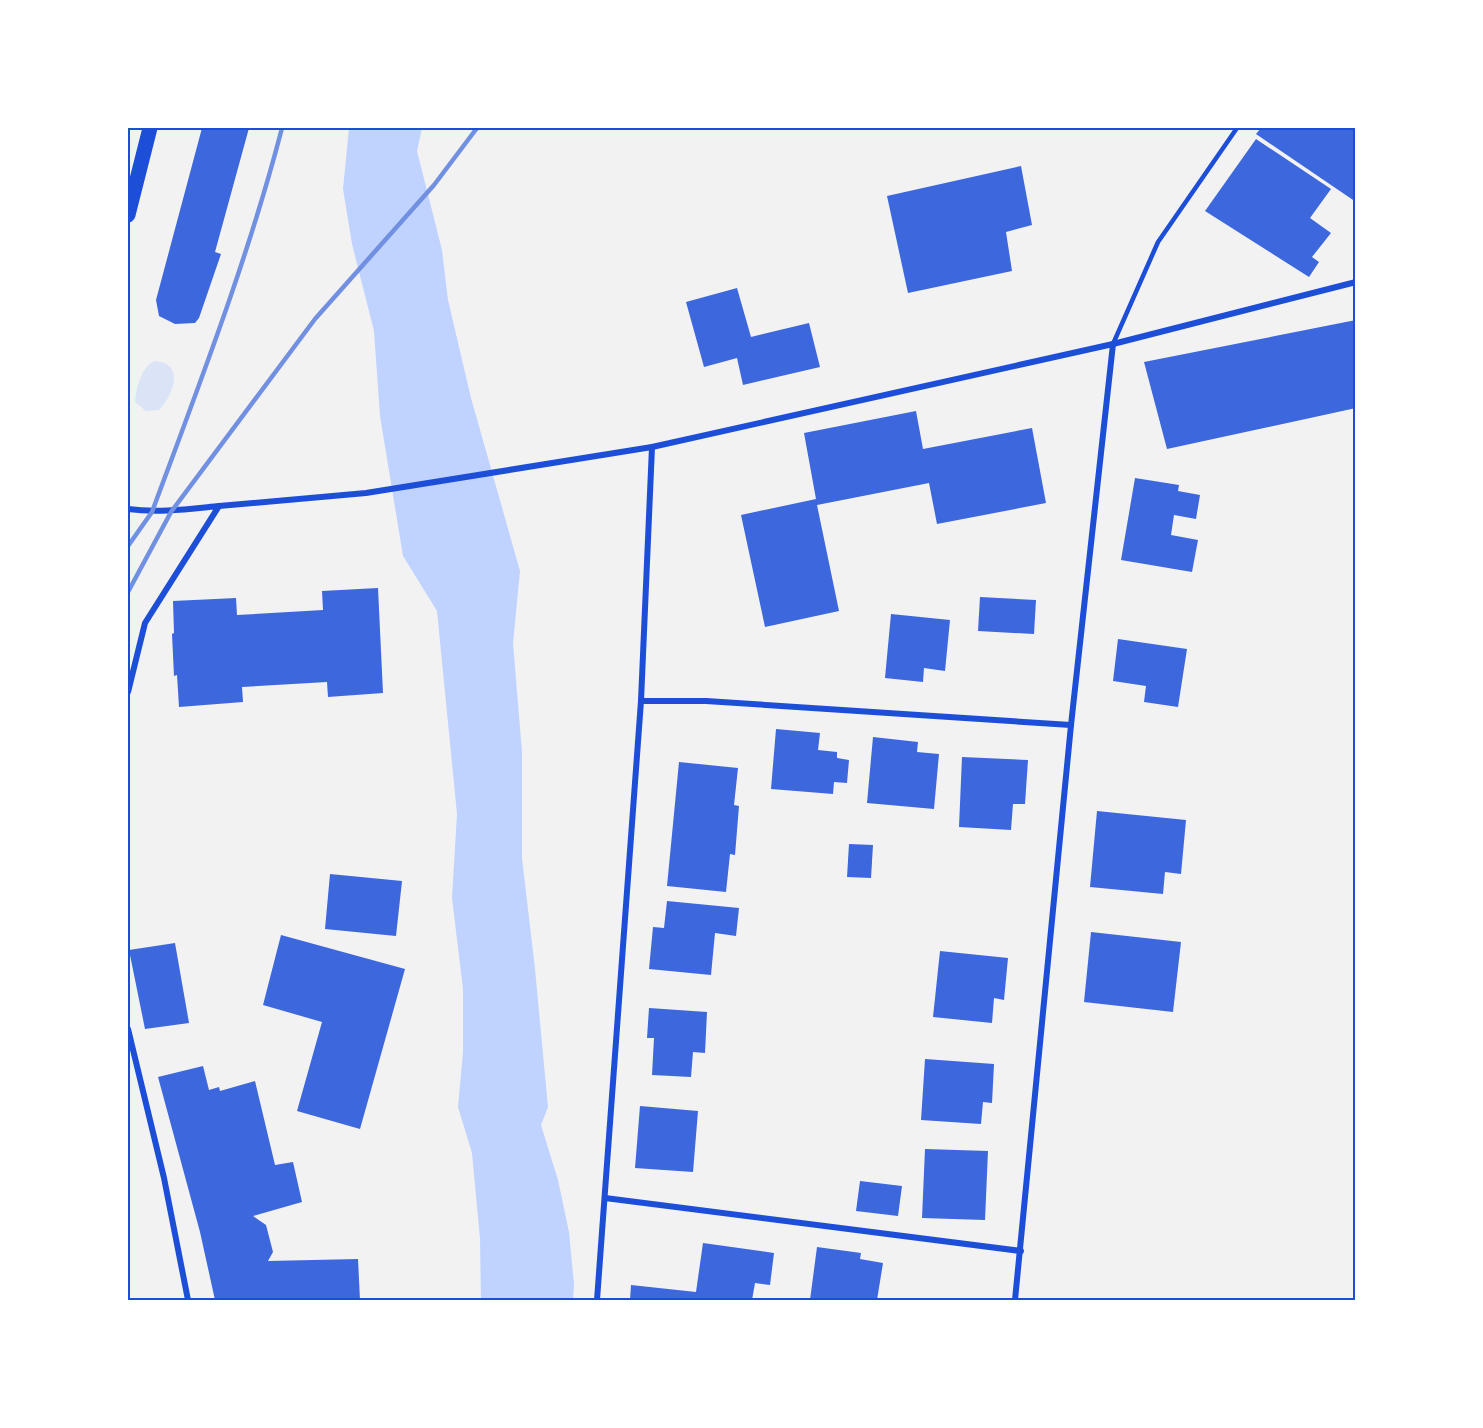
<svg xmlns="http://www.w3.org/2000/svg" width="1483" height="1428" font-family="Rubik,sans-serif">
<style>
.green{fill:#dbe4f7}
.water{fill:#bfd3fe}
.building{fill:#3d67dc}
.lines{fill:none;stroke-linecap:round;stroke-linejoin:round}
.service{stroke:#1d4ed8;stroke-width:4.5}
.minor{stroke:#1d4ed8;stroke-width:6}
.primary{stroke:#1d4ed8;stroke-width:15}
.rail{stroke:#7290e2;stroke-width:4.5}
.neatline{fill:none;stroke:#1d4ed8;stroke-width:2}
</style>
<rect width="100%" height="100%" fill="#f2f2f2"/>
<!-- green -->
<path class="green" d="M154,361C186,363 173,395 159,410L146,411L135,402C136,388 141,368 154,361Z"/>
<!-- water -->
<polygon class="water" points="349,128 422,128 417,151 442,250 448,300 471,398 520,571 513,643 522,752 522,858 535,969 548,1107 541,1125 558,1180 569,1232 574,1284 573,1300 481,1300 480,1239 472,1153 458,1107 463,1052 463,989 452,898 457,814 437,611 403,556 380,416 374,331 352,244 343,189"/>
<!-- building -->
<g class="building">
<polygon points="202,128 249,128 215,252 221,254 199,318 195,323 175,324 159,316 156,300"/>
<polygon points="1261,128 1356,128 1356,202 1256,134"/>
<polygon points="1256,139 1331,189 1310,218 1331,233 1312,257 1319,262 1309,277 1205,211"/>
<polygon points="1021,166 1032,225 1006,232 1012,271 908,293 887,196"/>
<polygon points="737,288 751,337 809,323 820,367 743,385 737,358 704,367 686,302"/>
<polygon points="1356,320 1356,408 1167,449 1144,362"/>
<polygon points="916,411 923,449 1032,428 1046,503 937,524 929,483 817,505 839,611 765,627 741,515 816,499 804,433"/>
<polygon points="1135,478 1179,485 1178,491 1200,495 1196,519 1174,515 1171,535 1198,540 1192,572 1121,560"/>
<polygon points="378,588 383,693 328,697 327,682 242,687 243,702 179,707 177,675 174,676 172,634 174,633 173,601 236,598 237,615 323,610 322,591"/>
<polygon points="980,597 1036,600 1034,634 978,631"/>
<polygon points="891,614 950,620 945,671 924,668 923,682 885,678"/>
<polygon points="1118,639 1187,649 1178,707 1144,702 1146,686 1113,681"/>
<polygon points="776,729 820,733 818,750 837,752 837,758 849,760 847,783 834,782 833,794 771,789"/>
<polygon points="873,737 918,742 917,752 939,754 934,809 867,803"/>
<polygon points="962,757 1028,760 1025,804 1013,804 1011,830 959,827"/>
<polygon points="679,762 738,768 734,805 739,806 735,855 730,854 726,892 667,886"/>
<polygon points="1097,811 1186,820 1181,874 1165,872 1163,894 1090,887"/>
<polygon points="849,844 873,845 871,878 847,877"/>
<polygon points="330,874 402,881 396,936 325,929"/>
<polygon points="667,901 739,908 736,936 715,933 711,975 649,969 653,927 664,928"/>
<polygon points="1091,932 1181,942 1173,1012 1084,1002"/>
<polygon points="281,935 405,969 360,1129 297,1111 322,1022 263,1005"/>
<polygon points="175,943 189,1023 145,1029 129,950"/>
<polygon points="940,951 1008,958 1004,1000 994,998 992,1023 933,1017"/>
<polygon points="649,1008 707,1012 705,1053 693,1052 691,1077 652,1075 654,1038 647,1038"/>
<polygon points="925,1059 994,1064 992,1103 983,1102 981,1124 921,1120"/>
<polygon points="203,1066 209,1090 219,1087 220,1091 255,1081 275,1165 293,1162 302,1202 253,1216 266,1225 273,1252 268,1261 358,1259 360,1300 215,1300 200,1232 158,1077"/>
<polygon points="640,1106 698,1111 693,1172 635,1168"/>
<polygon points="925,1149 988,1151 985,1220 922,1218"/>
<polygon points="860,1181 902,1186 898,1216 856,1211"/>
<polygon points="703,1243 774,1253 770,1285 755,1283 752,1300 630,1300 631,1285 696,1292"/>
<polygon points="817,1247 861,1253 860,1259 883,1263 877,1300 810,1300"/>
</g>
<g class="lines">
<!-- service -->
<polyline class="service" points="1113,344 1158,242 1237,128"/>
<!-- minor -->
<g class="minor">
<polyline points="219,506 366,493 652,447 1113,344 1356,282"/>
<path d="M128,509C159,513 188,509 219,506L145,623L128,692"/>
<polyline points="641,701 706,701 1071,725"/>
<polyline points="128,1029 164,1178 188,1300"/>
<polyline points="605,1198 1021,1251"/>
<polyline points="597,1300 641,701 652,447"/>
<polyline points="1015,1300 1071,725 1113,344"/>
</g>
<!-- primary -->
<polyline class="primary" points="128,215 150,128"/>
<!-- rail -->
<g class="rail">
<path d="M128,546L152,512C199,385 248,259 282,128"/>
<polyline points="128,592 171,512 315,319 434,185 477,128"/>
</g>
</g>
<!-- border -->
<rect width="1483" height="1428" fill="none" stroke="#ffffff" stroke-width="258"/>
<rect x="129" y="129" width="1225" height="1170" class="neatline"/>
</svg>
